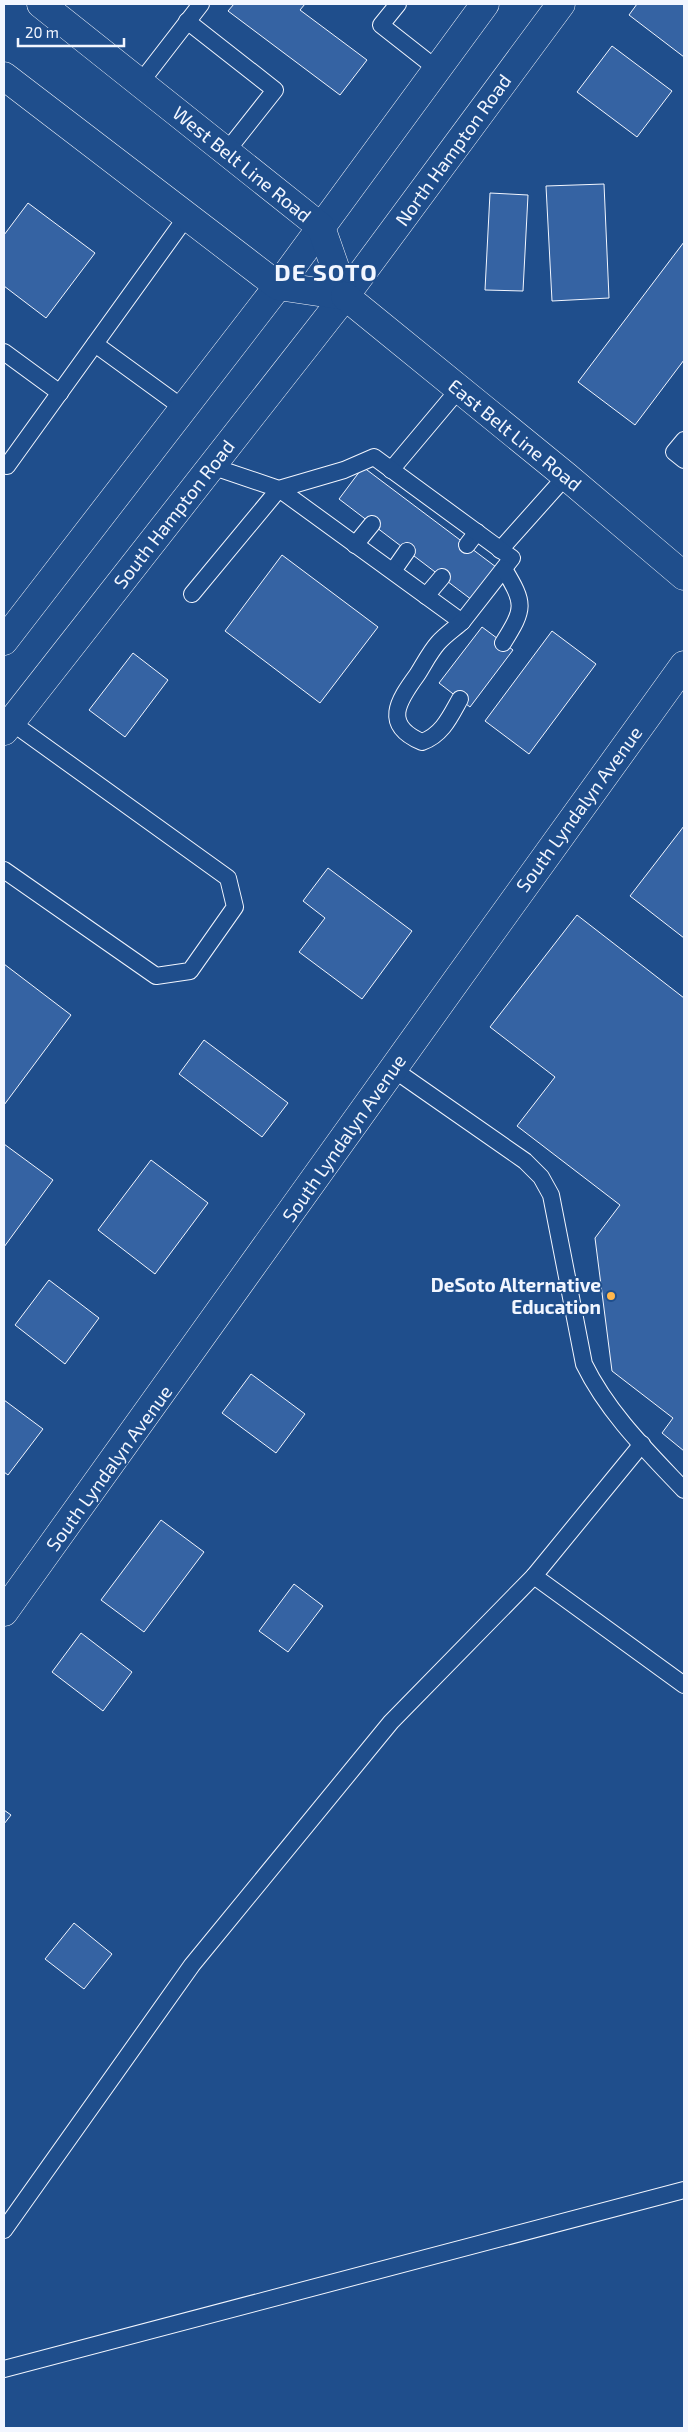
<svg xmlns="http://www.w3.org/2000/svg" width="688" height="2432" font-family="'Exo 2',sans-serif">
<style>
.building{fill:#3563a3;stroke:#f2f6ff}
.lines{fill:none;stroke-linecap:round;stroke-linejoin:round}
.lane-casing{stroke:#f2f6ff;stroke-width:18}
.street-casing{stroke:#f2f6ff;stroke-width:29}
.secondary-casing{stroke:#f2f6ff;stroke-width:29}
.primary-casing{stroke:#f2f6ff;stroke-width:29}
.lane{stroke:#1f4e8c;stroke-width:16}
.street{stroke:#1f4e8c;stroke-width:28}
.secondary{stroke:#1f4e8c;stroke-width:28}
.primary{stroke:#1f4e8c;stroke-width:28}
.poi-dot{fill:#ffb74d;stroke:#1f4e8c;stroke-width:2}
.labels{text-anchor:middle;stroke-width:4;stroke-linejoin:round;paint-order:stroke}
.street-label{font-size:19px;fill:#f2f6ff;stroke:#1f4e8c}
.poi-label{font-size:19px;font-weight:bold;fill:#f2f6ff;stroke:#1f4e8c;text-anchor:end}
.district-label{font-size:24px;font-weight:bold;letter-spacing:1px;fill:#f2f6ff;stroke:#1f4e8c}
</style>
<rect width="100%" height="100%" fill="#1f4e8c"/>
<!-- building -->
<g class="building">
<polygon points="234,4 305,4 300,10 367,60 340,95 228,11"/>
<polygon points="637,4 684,4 684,57 629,15"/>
<polygon points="612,46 672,91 637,137 577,92"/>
<polygon points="604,184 609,298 552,301 546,186"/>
<polygon points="490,193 528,195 523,291 485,290"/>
<polygon points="28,203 95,253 46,318 4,286 4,235"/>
<polygon points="684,242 684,360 635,425 578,382"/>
<polygon points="363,467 496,567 472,600 339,499"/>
<polygon points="282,555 378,627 320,703 225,631"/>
<polygon points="482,627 513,650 470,707 439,683"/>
<polygon points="552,631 596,664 529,754 485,721"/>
<polygon points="133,653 168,680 125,737 89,710"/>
<polygon points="684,826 684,938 630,896"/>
<polygon points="328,868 412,931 362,999 299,952 325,918 303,901"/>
<polygon points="577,915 684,998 684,1451 662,1433 673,1418 612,1371 595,1238 620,1205 517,1126 555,1077 490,1027"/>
<polygon points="4,964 71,1015 4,1105"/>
<polygon points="204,1040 288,1103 262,1137 179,1074"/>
<polygon points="4,1144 53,1180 4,1247"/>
<polygon points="151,1160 208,1203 155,1274 98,1230"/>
<polygon points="49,1280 99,1318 65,1364 15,1325"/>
<polygon points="251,1374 305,1414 276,1453 222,1413"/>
<polygon points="4,1400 43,1429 8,1475 4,1472"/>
<polygon points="161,1520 204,1552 144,1632 101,1600"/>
<polygon points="294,1584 323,1606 288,1652 259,1631"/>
<polygon points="81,1633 132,1672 103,1711 52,1672"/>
<polygon points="4,1810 11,1815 4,1824"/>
<polygon points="74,1923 112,1954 84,1989 45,1959"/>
</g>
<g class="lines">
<defs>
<g id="lane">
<polyline points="398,4 381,25 437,69"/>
<polyline points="187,21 275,90 226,152"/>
<polyline points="140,83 201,4"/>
<polyline points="95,344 183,408"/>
<polyline points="4,352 60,393"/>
<polyline points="684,440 674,452 684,460"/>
<polyline points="4,464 7,466 187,216"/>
<polyline points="391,470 459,389"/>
<polyline points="355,545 372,524"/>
<polyline points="467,545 477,532"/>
<polyline points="500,550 566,476"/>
<polyline points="393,571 407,551"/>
<polyline points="192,594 279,489 344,470 374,457 512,558 462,622 279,489 211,466"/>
<polyline points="426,596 442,577"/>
<path d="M503,643C525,608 525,604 504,569"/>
<path d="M460,699C450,717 442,735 422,742C382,725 398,701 417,675C424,664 430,652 438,643C445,635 454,629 462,622"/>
<polyline points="4,870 156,976 190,971 235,907 228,878 11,722"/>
<path d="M393,1069L525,1161L541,1177L551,1195L584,1364C608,1413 647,1451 684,1490"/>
<polyline points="642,1444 534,1576 684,1685"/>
<polyline points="4,2230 192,1965 391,1722 534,1576"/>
<polyline points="4,2369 684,2190"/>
</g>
<path id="street" d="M4,1612C232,1298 455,979 684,665"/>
<g id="secondary">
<polyline points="4,641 278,286 485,4"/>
<polyline points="4,731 345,296 561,4"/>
</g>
<g id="primary">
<polyline points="41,4 321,227 345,296"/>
<polyline points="4,76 278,286 345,296"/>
<polyline points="345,296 566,476 684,576"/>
</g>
</defs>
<!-- lane casing -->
<use href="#lane" class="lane-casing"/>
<!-- street casing -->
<use href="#street" class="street-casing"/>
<!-- secondary casing -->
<use href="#secondary" class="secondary-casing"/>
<!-- primary casing -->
<use href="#primary" class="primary-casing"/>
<!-- lane -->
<use href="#lane" class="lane"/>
<!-- street -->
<use href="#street" class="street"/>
<!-- secondary -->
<use href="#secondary" class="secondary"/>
<!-- primary -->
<use href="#primary" class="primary"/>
</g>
<!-- markers -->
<circle class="poi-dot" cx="611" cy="1296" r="5"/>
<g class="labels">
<!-- street labels -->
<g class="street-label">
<text transform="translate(453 150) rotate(-54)" y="7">North Hampton Road</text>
<text transform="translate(242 164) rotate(39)" y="7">West Belt Line Road</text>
<text transform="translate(515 435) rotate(39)" y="7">East Belt Line Road</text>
<text transform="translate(174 514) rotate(-52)" y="7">South Hampton Road</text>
<text transform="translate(579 809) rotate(-54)" y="7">South Lyndalyn Avenue</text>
<text transform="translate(344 1138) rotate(-55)" y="7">South Lyndalyn Avenue</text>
<text transform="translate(109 1468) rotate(-54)" y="7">South Lyndalyn Avenue</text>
</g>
<!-- poi labels -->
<g class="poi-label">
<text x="601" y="1292">DeSoto Alternative<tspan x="601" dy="22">Education</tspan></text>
</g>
<!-- district labels -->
<g class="district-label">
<text x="326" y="281">DE SOTO</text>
</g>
</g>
<!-- border -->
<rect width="688" height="2432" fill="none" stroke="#f2f6ff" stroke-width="10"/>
<!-- scale -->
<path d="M18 38v8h106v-8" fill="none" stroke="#f2f6ff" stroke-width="2.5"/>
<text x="25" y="38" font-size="15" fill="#f2f6ff" stroke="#1f4e8c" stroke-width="4" paint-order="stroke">20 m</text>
</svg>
